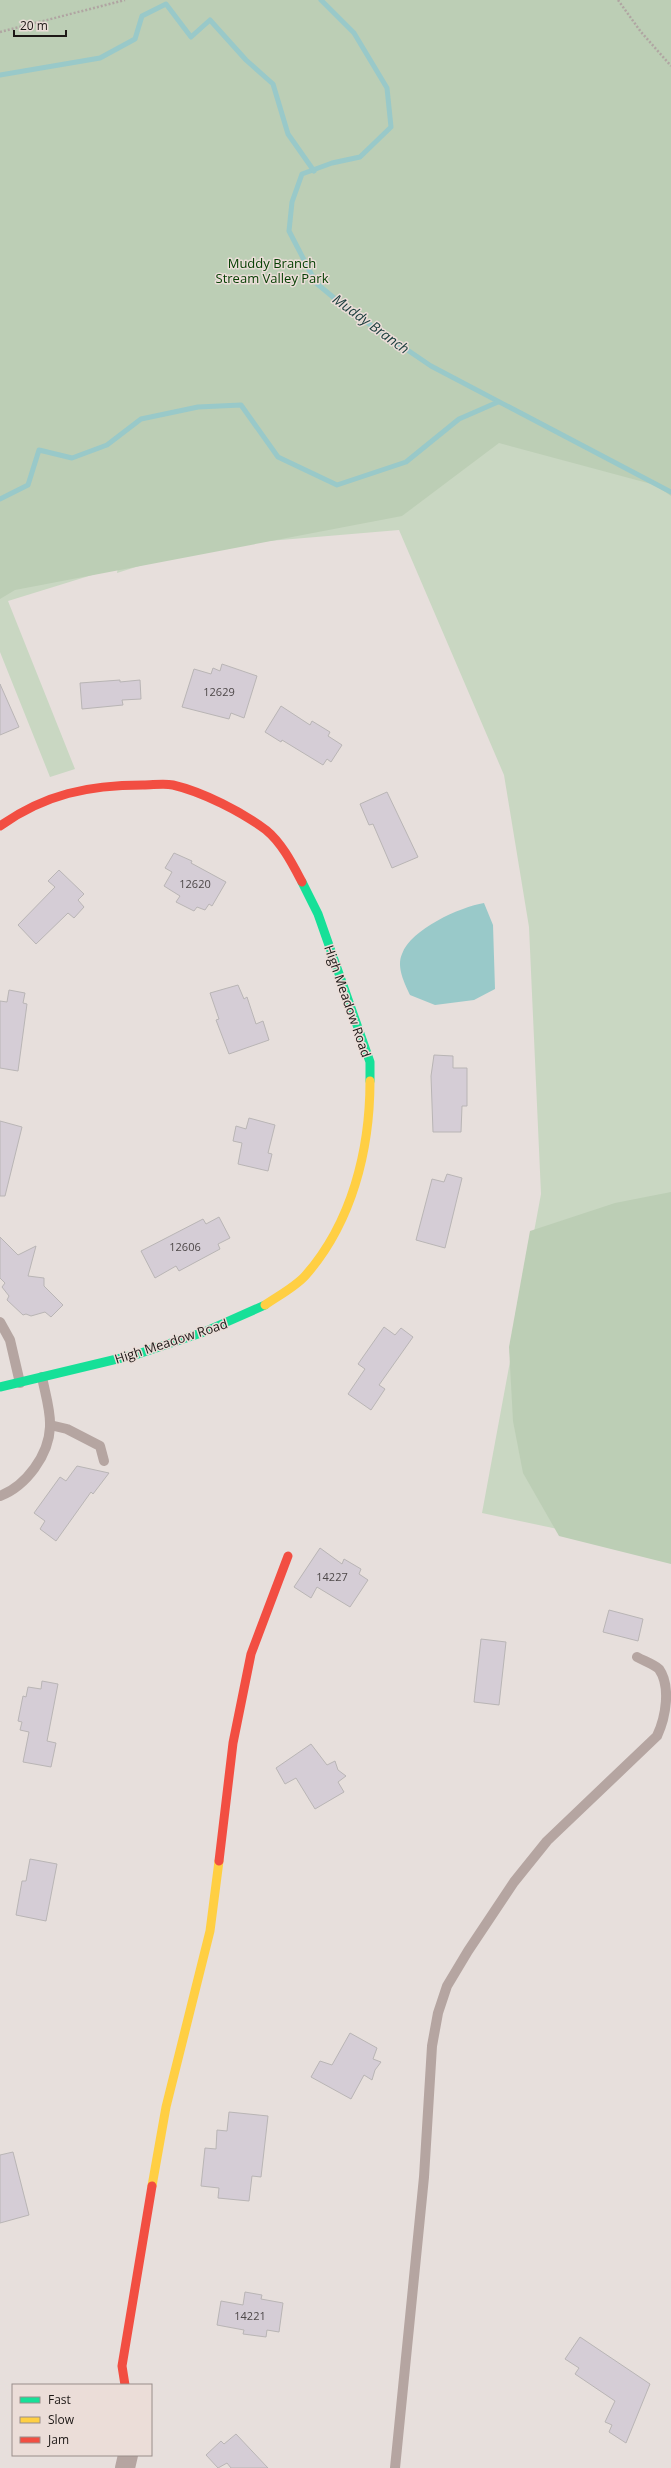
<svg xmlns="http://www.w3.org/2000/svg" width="671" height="2468" font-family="'Open Sans',sans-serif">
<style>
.green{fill:#c9d7c2}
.forest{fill:#bcceb5}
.water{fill:#99c9c9}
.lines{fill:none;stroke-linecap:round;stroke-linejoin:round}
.stream{stroke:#99c9c9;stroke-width:5}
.building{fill:#d5cdd6;stroke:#b9b5b5}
.path{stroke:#b0a5a2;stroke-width:2.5;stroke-dasharray:2 2;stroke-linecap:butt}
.lane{stroke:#b5a5a1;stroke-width:10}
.street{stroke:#b5a5a1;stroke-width:20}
.fast{stroke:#16e098;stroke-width:9}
.slow{stroke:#ffcf43;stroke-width:9}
.jam{stroke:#f24e42;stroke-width:9}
.labels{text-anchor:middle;stroke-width:3;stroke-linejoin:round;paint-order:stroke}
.number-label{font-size:11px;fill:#4d4748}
.park-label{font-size:13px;fill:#074004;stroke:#ebddd8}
.street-label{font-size:13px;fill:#1d1816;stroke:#ebddd8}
.water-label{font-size:14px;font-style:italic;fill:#183c3c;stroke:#ebddd8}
</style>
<rect width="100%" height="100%" fill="#e7dfdc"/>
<!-- green -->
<polygon class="green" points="0,0 671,0 671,1553 482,1513 541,1194 529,927 504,775 399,530 199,547 117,573 118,567 8,601 75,769 50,777 0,652"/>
<!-- forest -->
<g class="forest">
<polygon points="0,0 671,0 671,496 655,485 499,443 402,516 15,590 0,599"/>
<polygon points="671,1192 671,1564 559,1536 523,1473 513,1421 509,1347 530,1231 615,1203"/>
</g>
<!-- water -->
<path class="water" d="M484,903L493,925L495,989L474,1000L435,1005L410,995C405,984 396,967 402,954C411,929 460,907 484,903Z"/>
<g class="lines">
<!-- stream -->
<g class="stream">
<polyline points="321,0 354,33 387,88 391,127 360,157 332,163 302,174 292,202 289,231 316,283 350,311 431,366 671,492"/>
<polyline points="0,75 100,58 135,39 142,16 166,4 191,37 210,20 246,60 273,84 288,134 314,171"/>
<polyline points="0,499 28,485 39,450 72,458 107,445 141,419 198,407 241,405 278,457 337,485 406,462 459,419 498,402"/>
</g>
</g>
<!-- building -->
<g class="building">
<polygon points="222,664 257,676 244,718 231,713 229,719 182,707 194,669 211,674 213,668 220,671"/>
<polygon points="120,680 120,682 140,680 141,699 122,700 123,705 82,709 80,683"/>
<polygon points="0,684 19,727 0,735"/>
<polygon points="281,706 310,725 312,721 330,732 328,736 342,745 331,762 327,759 323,765 282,740 281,742 265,732"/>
<polygon points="387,792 418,857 392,868 373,824 369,825 360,804"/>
<polygon points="174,853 192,861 191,863 226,882 212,906 209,904 205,910 197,907 194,911 176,902 180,896 164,886 172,872 165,868"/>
<polygon points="59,870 84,894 78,900 84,907 74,918 68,913 36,944 18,925 55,887 48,881"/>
<polygon points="238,985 244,999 247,997 256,1024 263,1021 269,1040 229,1054 216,1020 219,1019 210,993"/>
<polygon points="9,990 25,993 23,1003 27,1004 18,1071 0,1068 0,1001 7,1002"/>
<polygon points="434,1055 453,1056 453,1068 467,1068 467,1106 462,1106 461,1132 433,1132 431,1076"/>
<polygon points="249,1118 275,1125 268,1153 272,1154 268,1171 238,1164 242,1143 233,1141 236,1126 246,1129"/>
<polygon points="0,1121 22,1127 5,1196 0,1196"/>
<polygon points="447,1174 462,1178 445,1248 416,1240 432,1179 444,1182"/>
<polygon points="219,1217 230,1238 218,1244 220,1249 179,1271 176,1266 155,1278 141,1251 203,1219 206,1224"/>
<polygon points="0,1237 18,1255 36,1246 28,1276 44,1278 44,1286 63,1305 51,1317 45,1312 31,1316 26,1314 23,1315 7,1300 9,1296 2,1287 5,1283 0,1278"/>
<polygon points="384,1327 395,1335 401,1328 413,1337 379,1385 385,1389 371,1410 348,1394 365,1369 358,1364"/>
<polygon points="77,1466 109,1473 93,1494 91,1492 56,1541 40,1529 45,1521 34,1513 60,1477 66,1481"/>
<polygon points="320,1548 342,1564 344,1559 361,1569 359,1574 368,1580 350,1607 317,1587 311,1598 294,1587"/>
<polygon points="609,1610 643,1619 638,1641 603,1632"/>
<polygon points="481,1639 506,1642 499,1705 474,1702"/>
<polygon points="42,1681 58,1684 47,1741 56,1743 51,1767 23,1762 29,1732 20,1730 22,1722 18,1721 23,1696 26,1697 28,1687 41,1689"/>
<polygon points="311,1744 327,1765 335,1761 338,1770 346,1776 338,1782 344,1792 315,1809 296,1778 285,1784 276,1768"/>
<polygon points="30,1859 57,1864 46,1921 16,1915 22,1881 26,1881"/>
<polygon points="350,2033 377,2048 373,2059 381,2062 375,2070 372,2080 364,2075 351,2099 311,2077 320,2061 332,2065"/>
<polygon points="229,2112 268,2116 261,2177 252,2176 249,2201 218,2198 219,2188 201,2186 205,2148 216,2149 217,2130 227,2131"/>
<polygon points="13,2152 29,2215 0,2223 0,2155"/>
<polygon points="245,2292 262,2295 261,2299 283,2303 279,2332 267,2330 266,2337 243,2334 244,2330 217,2325 221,2301 243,2305"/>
<polygon points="580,2337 650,2384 626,2443 609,2432 612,2425 605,2422 615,2401 575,2374 579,2368 565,2359"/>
<polygon points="236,2434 268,2468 231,2468 227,2463 218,2468 206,2455 221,2441 224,2444"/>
</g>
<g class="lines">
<!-- path -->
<g class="path">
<polyline points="618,0 641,32 671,66"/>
<polyline points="0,32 125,0"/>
</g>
<!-- lane -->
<g class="lane">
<polyline points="0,1322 10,1340 20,1383"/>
<polyline points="50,1425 67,1429 100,1446 104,1461"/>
<path d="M0,1496C26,1486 49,1455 50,1427C51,1411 45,1393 42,1377"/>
<path d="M395,2468L424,2177L432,2046L438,2013L447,1986L468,1951L514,1882L547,1841L657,1736C666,1717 671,1686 659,1669C653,1664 644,1661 637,1657"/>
</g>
<!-- street -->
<polyline class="street" points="125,2468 128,2455"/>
<!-- fast -->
<g class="fast">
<polyline points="302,882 318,914 370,1062 370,1081"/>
<polyline points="0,1387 138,1354 204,1332 265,1305"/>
</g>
<!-- slow -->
<g class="slow">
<path d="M265,1305C278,1296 295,1287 305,1276C352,1223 370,1150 370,1081"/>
<polyline points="152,2186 166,2107 210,1931 219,1861"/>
</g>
<!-- jam -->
<g class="jam">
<path d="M0,826C45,794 89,785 143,785C153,785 164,783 173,785C203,792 242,812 266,830C282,843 293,865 302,882"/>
<polyline points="219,1861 233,1743 251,1654 288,1556"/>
<polyline points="125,2385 122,2366 152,2186"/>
</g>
</g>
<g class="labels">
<!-- number labels -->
<g class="number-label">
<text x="219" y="696">12629</text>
<text x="195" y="888">12620</text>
<text x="185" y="1251">12606</text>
<text x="332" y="1581">14227</text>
<text x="250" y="2320">14221</text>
</g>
<!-- park labels -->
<g class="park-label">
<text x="272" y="268">Muddy Branch<tspan x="272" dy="15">Stream Valley Park</tspan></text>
</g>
<!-- street labels -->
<g class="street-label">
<text transform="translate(348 1001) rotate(71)" y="5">High Meadow Road</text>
<text transform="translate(171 1341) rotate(-18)" y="5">High Meadow Road</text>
</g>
<!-- water labels -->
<g class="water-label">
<text transform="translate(371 324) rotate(36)" y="5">Muddy Branch</text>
</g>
</g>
<!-- legend -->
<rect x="12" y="2384" width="140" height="72" fill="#ebddd8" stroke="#998e8a"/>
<rect x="20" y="2397" width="20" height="6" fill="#16e098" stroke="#998e8a"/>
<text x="48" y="2404" font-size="12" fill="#1d1816">Fast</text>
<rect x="20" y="2417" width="20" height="6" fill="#ffcf43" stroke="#998e8a"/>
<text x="48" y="2424" font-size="12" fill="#1d1816">Slow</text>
<rect x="20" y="2437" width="20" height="6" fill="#f24e42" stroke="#998e8a"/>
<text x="48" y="2444" font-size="12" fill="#1d1816">Jam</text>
<!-- scale -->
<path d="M14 30v6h52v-6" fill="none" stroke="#1d1816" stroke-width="2"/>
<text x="20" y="30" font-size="12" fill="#1d1816" stroke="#ebddd8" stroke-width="3" paint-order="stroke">20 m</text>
</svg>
